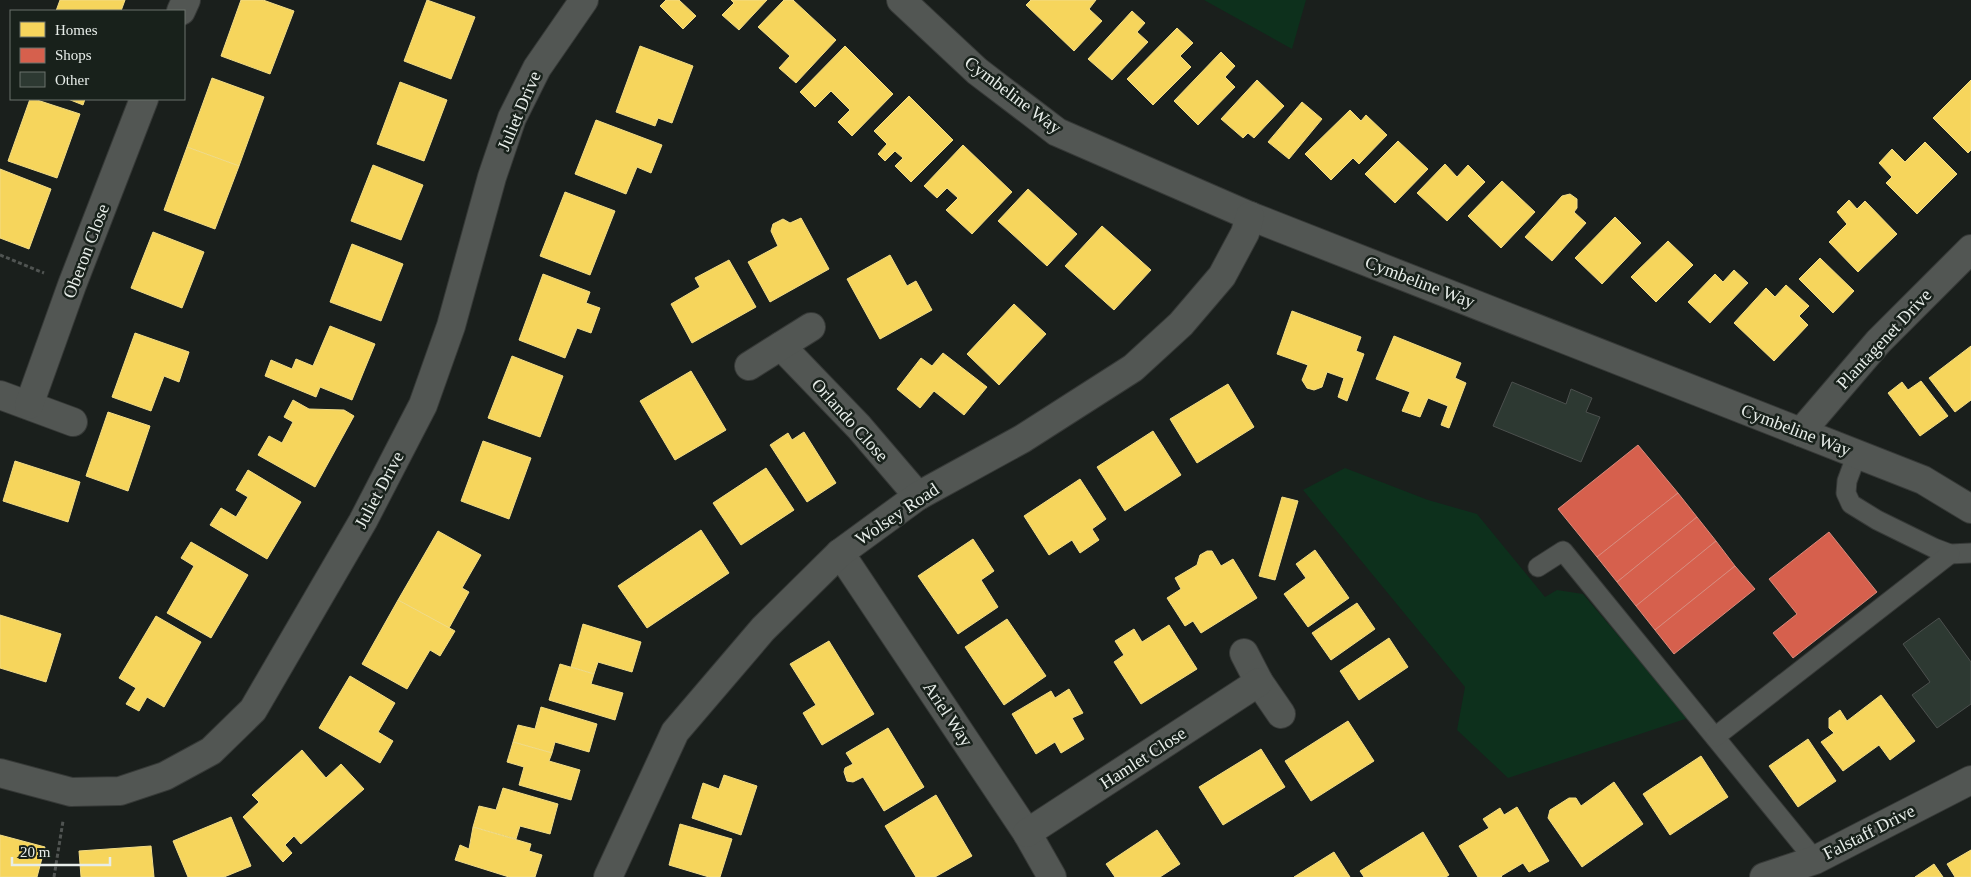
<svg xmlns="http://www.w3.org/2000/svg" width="1971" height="877" font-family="Georgia,serif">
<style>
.green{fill:#0d301c}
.homes{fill:#f6d55c;stroke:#f2dc86}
.shops{fill:#d6604d;stroke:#db8a7c}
.building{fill:#2d3932;stroke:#4c504e}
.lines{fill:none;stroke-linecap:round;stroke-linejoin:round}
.service-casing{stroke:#363937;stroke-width:21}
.minor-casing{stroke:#363937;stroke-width:30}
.path{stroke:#505452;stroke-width:3;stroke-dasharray:4 2.5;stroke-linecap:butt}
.service{stroke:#525653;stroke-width:19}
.minor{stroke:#525653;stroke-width:28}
.labels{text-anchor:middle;stroke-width:5;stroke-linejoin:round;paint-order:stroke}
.street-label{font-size:18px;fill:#e7ede9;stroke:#18211b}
</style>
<rect width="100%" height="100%" fill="#1a1f1c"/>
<!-- green -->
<g class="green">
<polygon points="1204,0 1306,0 1292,49"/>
<polygon points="1345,468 1428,500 1477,514 1545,597 1557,590 1583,594 1688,718 1508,778 1457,730 1465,687 1303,490"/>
</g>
<!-- homes -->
<g class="homes">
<polygon points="60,0 125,0 121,11 56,11"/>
<polygon points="241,0 263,0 294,11 270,74 221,56"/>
<polygon points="427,0 475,17 451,79 404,61"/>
<polygon points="666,0 679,0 696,16 683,29 660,6"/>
<polygon points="731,0 767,0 739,30 722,15 734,3"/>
<polygon points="784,0 793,0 836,40 796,83 779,68 790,56 758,27"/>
<polygon points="1031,0 1096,0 1089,9 1102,21 1074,51 1026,5"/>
<polygon points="1132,11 1145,23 1137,32 1148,42 1112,80 1088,59"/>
<polygon points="1177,28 1193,43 1180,56 1191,67 1153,105 1127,79"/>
<polygon points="640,46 693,66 672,123 658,118 655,126 616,112"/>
<polygon points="845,46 893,94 852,136 838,122 850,110 831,91 815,107 800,92"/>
<polygon points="1221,52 1235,66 1225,77 1235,87 1198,125 1174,101"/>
<polygon points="212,78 264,97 239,166 187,147"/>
<polygon points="1257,80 1284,106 1254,138 1248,133 1243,138 1221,119"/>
<polygon points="1971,80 1971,150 1968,153 1933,118"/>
<polygon points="400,82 447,100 424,161 377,144"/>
<polygon points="909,96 953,140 911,182 895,166 903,158 895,151 885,161 878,154 887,144 874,131"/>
<polygon points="30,99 34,99 80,114 57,178 8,161"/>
<polygon points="68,99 85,99 83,105"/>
<polygon points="1302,102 1322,119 1289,159 1268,142"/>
<polygon points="1350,110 1361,121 1366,115 1387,135 1359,164 1353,158 1331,180 1305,154"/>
<polygon points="596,120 662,145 651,173 637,167 626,194 575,174"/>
<polygon points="1398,141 1428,169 1395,203 1365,174"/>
<polygon points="1925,142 1957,174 1917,214 1886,183 1892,177 1879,163 1892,149 1905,162"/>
<polygon points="963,145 1012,192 972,234 946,210 958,198 947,188 937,198 924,186"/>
<polygon points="187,147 239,166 215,229 164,210"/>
<polygon points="1445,164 1457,177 1468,165 1485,182 1447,221 1417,193"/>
<polygon points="373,165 423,185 401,240 351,221"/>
<polygon points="0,169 51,189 29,249 0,238"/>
<polygon points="1502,181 1535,212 1501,248 1468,216"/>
<polygon points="1028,189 1077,234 1047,266 998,221"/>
<polygon points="565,192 615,211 590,275 540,256"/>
<polygon points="1570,194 1577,199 1577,208 1574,212 1586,223 1552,261 1525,237 1562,196"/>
<polygon points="1849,200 1857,209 1865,201 1897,234 1858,272 1829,242 1847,224 1837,212"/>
<polygon points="1615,217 1641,243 1602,284 1575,258"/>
<polygon points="801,218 829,269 770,302 748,262 778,246 771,231 773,224 783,219 790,223"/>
<polygon points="1102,226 1151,270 1114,310 1065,266"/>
<polygon points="153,232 204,252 182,308 131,288"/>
<polygon points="1668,241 1693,265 1656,302 1631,277"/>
<polygon points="352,244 403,264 381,321 330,302"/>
<polygon points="890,255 907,286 916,281 932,310 880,339 847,279"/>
<polygon points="1820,258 1854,291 1833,313 1799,279"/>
<polygon points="729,260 756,307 692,343 671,304 700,287 695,278"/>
<polygon points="1734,270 1748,283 1710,323 1688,302 1715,274 1723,282"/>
<polygon points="543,274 590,292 586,303 600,308 591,333 577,328 565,358 519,340"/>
<polygon points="1786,285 1809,306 1799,316 1808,325 1774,361 1734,323 1766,288 1775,297"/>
<polygon points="1014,304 1046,334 999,385 967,354"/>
<polygon points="1292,311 1361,337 1356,351 1364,354 1347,401 1338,397 1344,378 1327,372 1322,387 1314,390 1307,388 1302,380 1308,365 1277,354"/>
<polygon points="330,326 375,344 352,400 320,387 316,397 265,376 271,360 292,369 296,359 313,366"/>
<polygon points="135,333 189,352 179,382 164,376 151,411 112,397"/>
<polygon points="1394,336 1461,363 1455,378 1466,383 1449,428 1441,425 1448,406 1428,398 1420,417 1402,411 1410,392 1376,379"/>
<polygon points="1971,346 1971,400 1955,412 1929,378"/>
<polygon points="943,353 987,387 964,415 934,391 920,408 897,389 921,358 932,366"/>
<polygon points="512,356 563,376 540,437 488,418"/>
<polygon points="691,371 726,430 675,460 640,401"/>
<polygon points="1921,381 1948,416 1920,436 1888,393 1902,382 1908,390"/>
<polygon points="1228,384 1254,427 1197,463 1170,419"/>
<polygon points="293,400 309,409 344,410 354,416 315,487 258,455 269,436 282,443 293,422 284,417"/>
<polygon points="108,412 150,426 128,491 86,476"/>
<polygon points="1153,431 1181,475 1125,511 1097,467"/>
<polygon points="804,432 836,483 807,502 770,445 788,433 792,440"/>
<polygon points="483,441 531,458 509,519 461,501"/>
<polygon points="15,461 80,482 68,522 3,501"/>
<polygon points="766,468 794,510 741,545 713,503"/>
<polygon points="248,470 301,502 267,559 210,525 221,508 236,517 248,497 236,490"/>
<polygon points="1080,479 1106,519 1092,529 1099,540 1080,553 1072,540 1049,555 1024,516"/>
<polygon points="1282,497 1298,501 1275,580 1259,576"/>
<polygon points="701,530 729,573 647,628 618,586"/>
<polygon points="438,531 481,555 462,588 469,592 449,628 398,600"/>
<polygon points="973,539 994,571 981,580 998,607 958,634 918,576"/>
<polygon points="191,542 248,575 211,638 167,613 194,566 181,558"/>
<polygon points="1315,550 1349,598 1308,627 1284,594 1306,578 1296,564"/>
<polygon points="1207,551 1212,551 1221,566 1233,559 1257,598 1201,633 1193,621 1185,626 1167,598 1181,589 1175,578 1197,565 1200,555"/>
<polygon points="398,600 455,631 440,656 430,650 407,689 362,664"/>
<polygon points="1357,603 1375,629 1331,660 1312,633"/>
<polygon points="0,615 61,634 46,682 0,668"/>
<polygon points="156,616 201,642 164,707 147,697 139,711 126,704 136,688 119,678"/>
<polygon points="1007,619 1046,676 1004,705 965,647"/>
<polygon points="583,624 641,642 632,672 598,662 594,674 571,667"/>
<polygon points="1169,625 1197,669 1141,704 1114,662 1124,655 1115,641 1134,629 1142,642"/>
<polygon points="1389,638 1408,667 1359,700 1340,671"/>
<polygon points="829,641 874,714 822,745 803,713 816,705 790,664"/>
<polygon points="560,664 594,674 591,684 623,693 615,720 549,700"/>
<polygon points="350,676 395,703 378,732 393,741 380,763 319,728"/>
<polygon points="1069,689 1083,713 1072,718 1084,739 1061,753 1055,742 1036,754 1012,714 1051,691 1055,698"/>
<polygon points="1881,695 1915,741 1890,760 1879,745 1843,771 1821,742 1834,733 1829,728 1829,718 1840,710 1847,721"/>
<polygon points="541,707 597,724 589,752 555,742 552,753 513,742 518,725 535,729"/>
<polygon points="1348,721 1374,761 1311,801 1285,761"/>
<polygon points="888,728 924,787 884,811 863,777 853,782 847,781 844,772 845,768 853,764 846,753"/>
<polygon points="1808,739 1836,781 1798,807 1769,766"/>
<polygon points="513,742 552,753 549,761 580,770 571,800 519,785 524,767 507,762"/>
<polygon points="1261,749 1285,787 1223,825 1199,787"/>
<polygon points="302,750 326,778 341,764 364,789 301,844 294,836 285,845 292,853 283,862 243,817 259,802 252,795"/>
<polygon points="1701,756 1728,797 1670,835 1643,794"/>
<polygon points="724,775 757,786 741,835 692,818 703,783 719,789"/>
<polygon points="1614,782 1643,824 1582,867 1548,818 1550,810 1569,798 1576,798 1581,806"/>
<polygon points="503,788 558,804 550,834 520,826 516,839 473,827 479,806 496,810"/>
<polygon points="936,795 972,856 935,877 916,877 885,826"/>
<polygon points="1517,807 1549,861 1529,872 1523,863 1501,876 1502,877 1478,877 1459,846 1489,828 1483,819 1500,808 1504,815"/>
<polygon points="231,817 251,866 224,877 188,877 173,841"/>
<polygon points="680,824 732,839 720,877 709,877 669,865"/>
<polygon points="473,827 531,844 529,851 542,855 535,877 509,877 455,860 460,845 469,849"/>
<polygon points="1157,830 1180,864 1160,877 1115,877 1106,864"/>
<polygon points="1423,832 1449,875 1446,877 1364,877 1360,871"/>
<polygon points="0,835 45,847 37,877 0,877"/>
<polygon points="151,846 154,877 81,877 79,851"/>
<polygon points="1971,850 1971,877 1955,877 1947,864"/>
<polygon points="1334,852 1350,877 1294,877"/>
<polygon points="1934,864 1943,877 1915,877"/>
</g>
<!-- shops -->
<g class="shops">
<polygon points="1638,445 1678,493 1597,557 1558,509"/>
<polygon points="1678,493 1697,517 1617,582 1597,557"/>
<polygon points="1697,517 1716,541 1636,606 1617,582"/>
<polygon points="1829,532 1877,592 1793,658 1773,633 1797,614 1769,579"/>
<polygon points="1716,541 1735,566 1655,630 1636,606"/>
<polygon points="1735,566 1755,589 1674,654 1655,630"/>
</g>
<!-- building -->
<g class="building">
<polygon points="1512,382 1566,404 1571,389 1592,398 1586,412 1600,417 1581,462 1493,426"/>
<polygon points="1939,618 1971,662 1971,704 1937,728 1912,695 1930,682 1903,644"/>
</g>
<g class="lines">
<defs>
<g id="service">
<polyline points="1857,454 1847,481 1846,493 1851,504 1877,520 1934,548 1950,554 1971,553"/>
<polyline points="1538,567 1563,551 1815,860"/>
<polyline points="1715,737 1950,554"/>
</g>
<g id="minor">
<polyline points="901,0 977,71 1057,132 1250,216 1923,480 1971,509"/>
<polyline points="181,11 186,0"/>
<polyline points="781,346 859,427 918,496"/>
<polyline points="749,366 811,327"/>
<polyline points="0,395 73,422"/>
<polyline points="29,405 72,285 144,99"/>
<polyline points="1801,432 1878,342 1971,249"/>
<polyline points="840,553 1027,833 1052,877"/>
<polyline points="1244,653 1259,682 1281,714"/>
<polyline points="0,773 71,792 120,791 165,776 211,751 253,710 363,521 423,405 451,326 492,177 512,118 537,68 584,0"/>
<polyline points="1027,833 1259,682"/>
<polyline points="608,877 675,732 763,629 840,553 918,496 1022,439 1133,368 1181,324 1222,276 1245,233 1250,216"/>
<polyline points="1764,877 1815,860 1971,780"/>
</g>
</defs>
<!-- service casing -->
<use href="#service" class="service-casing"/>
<!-- minor casing -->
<use href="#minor" class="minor-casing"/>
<!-- path -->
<g class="path">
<polyline points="0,255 44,273"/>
<polyline points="54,877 63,821"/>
</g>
<!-- service -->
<use href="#service" class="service"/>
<!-- minor -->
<use href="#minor" class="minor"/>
</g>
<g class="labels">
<!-- street labels -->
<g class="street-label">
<text transform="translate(1013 95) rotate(37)" y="6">Cymbeline Way</text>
<text transform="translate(519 111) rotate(-67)" y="6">Juliet Drive</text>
<text transform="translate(86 251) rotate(-69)" y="6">Oberon Close</text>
<text transform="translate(1420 282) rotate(21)" y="6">Cymbeline Way</text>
<text transform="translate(1884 339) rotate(-47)" y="6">Plantagenet Drive</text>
<text transform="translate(850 420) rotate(48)" y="6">Orlando Close</text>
<text transform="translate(1796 430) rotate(21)" y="6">Cymbeline Way</text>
<text transform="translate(379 490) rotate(-62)" y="6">Juliet Drive</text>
<text transform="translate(897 514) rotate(-34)" y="6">Wolsey Road</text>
<text transform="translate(948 714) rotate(56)" y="6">Ariel Way</text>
<text transform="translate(1143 758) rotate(-33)" y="6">Hamlet Close</text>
<text transform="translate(1869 832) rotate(-27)" y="6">Falstaff Drive</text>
</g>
</g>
<!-- legend -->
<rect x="10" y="10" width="175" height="90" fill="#18211b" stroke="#6b736d"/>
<rect x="20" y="22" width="25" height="15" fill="#f6d55c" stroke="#6b736d"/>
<text x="55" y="35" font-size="15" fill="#e7ede9">Homes</text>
<rect x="20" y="48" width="25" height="15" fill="#d6604d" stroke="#6b736d"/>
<text x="55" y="60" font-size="15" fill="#e7ede9">Shops</text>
<rect x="20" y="72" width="25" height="15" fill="#2d3932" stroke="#6b736d"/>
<text x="55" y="85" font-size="15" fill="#e7ede9">Other</text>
<!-- scale -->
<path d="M12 857v8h98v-8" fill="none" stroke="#e7ede9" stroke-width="2.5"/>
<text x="20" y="857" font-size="15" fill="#e7ede9" stroke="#18211b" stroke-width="4" paint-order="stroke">20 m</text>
</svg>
